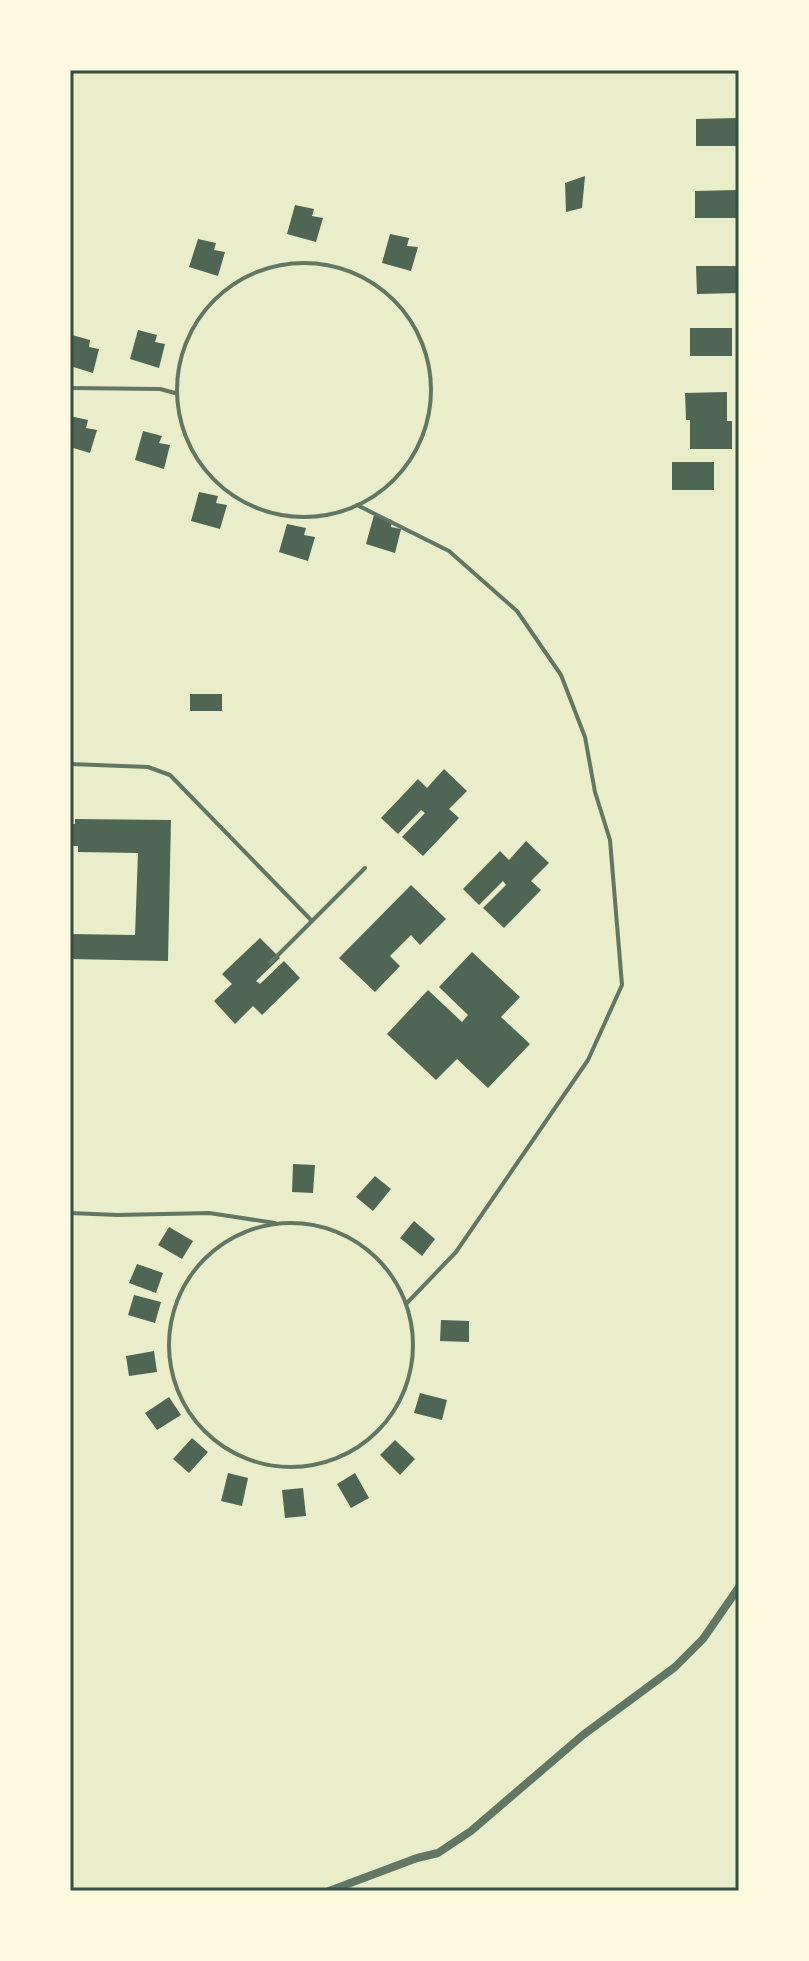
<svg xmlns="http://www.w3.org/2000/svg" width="809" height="1961" font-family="Raleway,sans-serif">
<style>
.building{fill:#4f6655}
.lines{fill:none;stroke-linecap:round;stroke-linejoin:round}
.service{stroke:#617663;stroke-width:4}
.minor{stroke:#617663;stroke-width:8}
.neatline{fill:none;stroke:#344e41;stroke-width:3}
</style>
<rect width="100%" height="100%" fill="#e9edc9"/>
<!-- building -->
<g class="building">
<polygon points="737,118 738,146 696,146 696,119"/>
<polygon points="585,176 582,208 566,212 565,183"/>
<polygon points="737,190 737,218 695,218 695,191"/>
<polygon points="295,205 314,209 312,216 323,218 316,242 287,234"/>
<polygon points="390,234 409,238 407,246 418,247 411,271 382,263"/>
<polygon points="198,239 216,243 214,250 225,252 218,276 189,267"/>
<polygon points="696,266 738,266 739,293 697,294"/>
<rect x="690" y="328" width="42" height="28"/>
<polygon points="138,330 157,335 155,342 165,344 159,368 130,359"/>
<polygon points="72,335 90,340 89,347 99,349 93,373 70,366 70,342"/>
<polygon points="727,392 727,421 732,421 732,449 690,449 690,420 686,420 685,393"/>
<polygon points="70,416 88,420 86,428 97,430 90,453 70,447"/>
<polygon points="143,431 162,436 159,443 170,445 164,469 135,460"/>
<rect x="672" y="462" width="42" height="28"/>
<polygon points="199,492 218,496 216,503 227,505 220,529 191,521"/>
<polygon points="374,515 392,520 391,527 401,529 395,553 366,544"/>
<polygon points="287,524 306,528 304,535 315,537 308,561 279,552"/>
<rect x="190" y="694" width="32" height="17"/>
<polygon points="444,769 467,791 449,809 459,818 423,856 402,837 425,813 421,810 398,834 381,818 418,779 427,788"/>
<polygon points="75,819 171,820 168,961 70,959 70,934 135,935 138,853 78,852 78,846 70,846 70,824 75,824"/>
<polygon points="526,841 549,863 531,881 541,890 504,928 483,908 506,885 503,881 479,905 463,889 500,851 509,860"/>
<polygon points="411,885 446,919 420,945 411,935 390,956 400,966 375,992 339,958"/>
<polygon points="260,938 280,958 256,981 260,984 284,961 300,978 262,1015 253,1006 235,1024 214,1001 232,984 222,974"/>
<polygon points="472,952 520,997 501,1017 530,1044 488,1088 457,1059 436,1080 387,1034 428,990 462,1022 468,1015 439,987"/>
<polygon points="293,1164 315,1165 313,1193 292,1192"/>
<polygon points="375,1176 391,1189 373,1211 356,1197"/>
<polygon points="414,1221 435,1239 422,1256 400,1238"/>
<polygon points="169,1227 193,1241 182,1259 158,1245"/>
<polygon points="137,1264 163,1273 156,1293 129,1283"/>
<polygon points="134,1295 161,1302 155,1323 128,1315"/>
<polygon points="441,1320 469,1321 469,1342 440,1341"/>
<polygon points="154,1351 157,1372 129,1376 126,1356"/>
<polygon points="420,1393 447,1400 442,1420 414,1413"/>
<polygon points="169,1397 181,1415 157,1430 145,1413"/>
<polygon points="192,1438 208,1452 189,1473 173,1459"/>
<polygon points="395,1440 415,1459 400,1475 380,1455"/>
<polygon points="228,1473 248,1478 242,1506 221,1501"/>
<polygon points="355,1473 369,1498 351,1508 337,1484"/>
<polygon points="303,1488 306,1516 285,1518 282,1490"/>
</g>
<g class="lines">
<!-- service -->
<g class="service">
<circle cx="304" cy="390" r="127"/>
<polyline points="70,388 160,389 175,393"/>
<polyline points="357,505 449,551 517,611 561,675 585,737 595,792 610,840 622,985 588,1060 456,1252 407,1303"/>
<polyline points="70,764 148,767 170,775 312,921"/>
<polyline points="270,963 365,868"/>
<polyline points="70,1213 118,1215 209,1213 275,1223"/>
<circle cx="291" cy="1345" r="122"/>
</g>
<!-- minor -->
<polyline class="minor" points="329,1891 417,1858 438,1853 471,1831 583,1735 675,1667 703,1639 739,1587"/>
</g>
<!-- border -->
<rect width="809" height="1961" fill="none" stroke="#fefae0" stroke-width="144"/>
<rect x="72" y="72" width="665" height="1817" class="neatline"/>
</svg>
